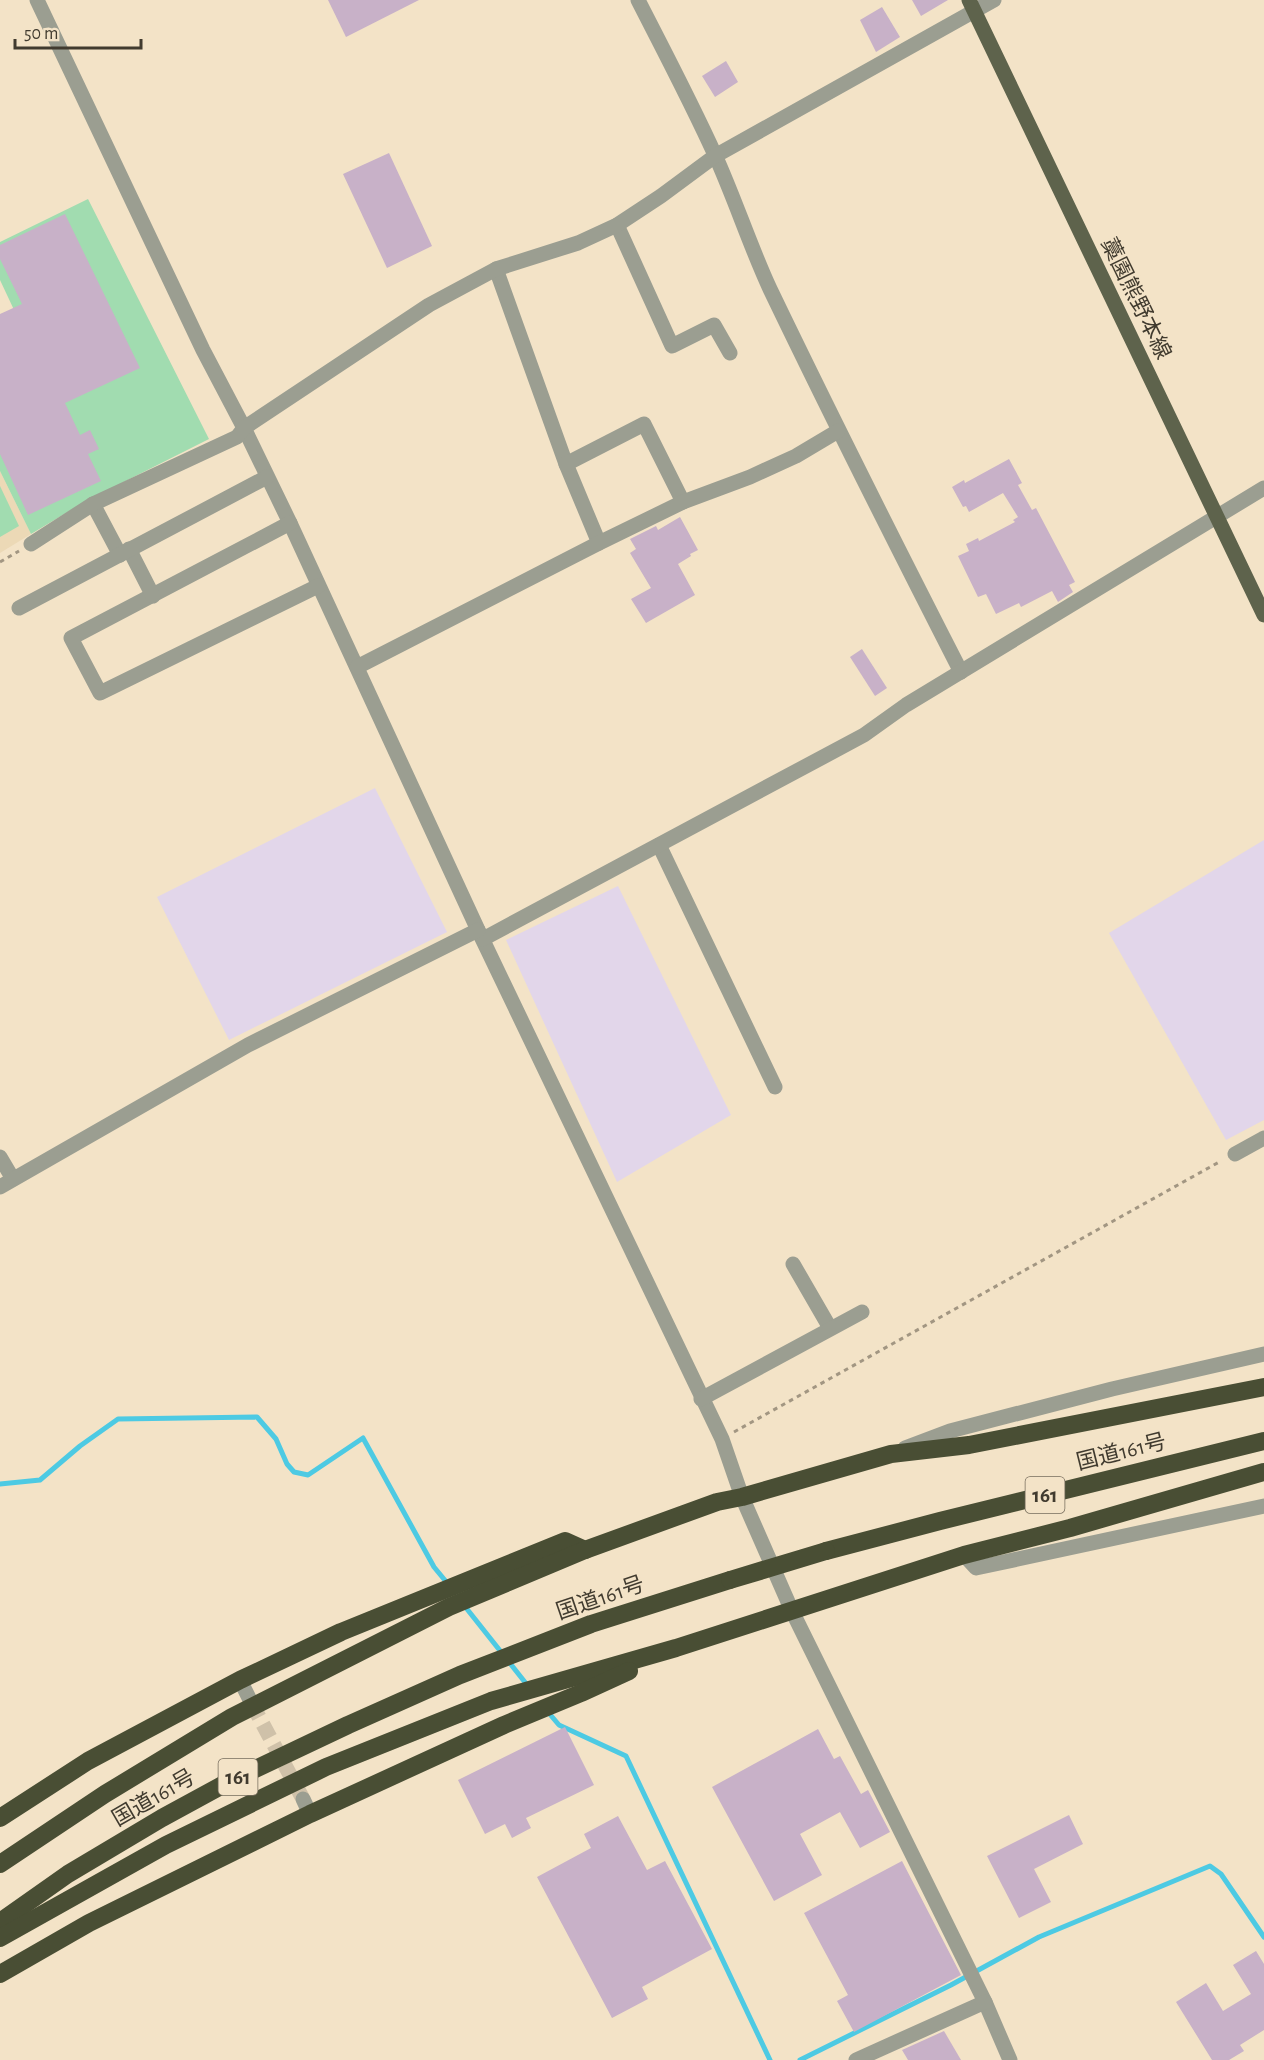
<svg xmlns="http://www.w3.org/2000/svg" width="1264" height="2060" font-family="'Alegreya Sans','Noto Sans JP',sans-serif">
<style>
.commercial{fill:#e2d6ea}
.built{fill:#ecd9b6}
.green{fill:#a1dcb0}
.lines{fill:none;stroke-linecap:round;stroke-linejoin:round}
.stream{stroke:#4dcae3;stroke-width:5}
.building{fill:#c8b1c8}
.minor-tunnel{stroke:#cfc1a9;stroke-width:15;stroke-dasharray:15 8;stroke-linecap:butt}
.path{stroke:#a29682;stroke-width:3;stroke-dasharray:4.5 4.5;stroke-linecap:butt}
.minor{stroke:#9b9e91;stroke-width:15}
.major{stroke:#5e634c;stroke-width:15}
.highway{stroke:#494e34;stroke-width:18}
.highway-bridge{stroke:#494e34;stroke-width:18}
.labels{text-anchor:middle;stroke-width:4.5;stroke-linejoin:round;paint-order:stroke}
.shield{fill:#f3e3c7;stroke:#766d5d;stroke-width:1.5}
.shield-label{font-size:21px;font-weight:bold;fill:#413b2f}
.street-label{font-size:22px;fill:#413b2f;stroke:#f3e3c7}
</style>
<rect width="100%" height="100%" fill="#f3e3c7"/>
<!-- commercial -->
<g class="commercial">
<polygon points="375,788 447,932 229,1040 157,897"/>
<polygon points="1264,840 1264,1120 1226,1140 1109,933"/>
<polygon points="618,886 731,1115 617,1182 506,940"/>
</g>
<!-- built -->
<polygon class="built" points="0,471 31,534 0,553"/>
<!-- green -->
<g class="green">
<polygon points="88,199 209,439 86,501 31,534 0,471 0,436 60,408 0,280 0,242"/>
<polygon points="0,486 19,526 0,537"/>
</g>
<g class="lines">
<!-- stream -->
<g class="stream">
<polyline points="0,1484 40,1480 80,1446 118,1419 257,1417 276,1439 287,1464 294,1472 308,1475 363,1438 434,1567 448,1584"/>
<polyline points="463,1604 528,1686"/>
<polyline points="548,1712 559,1725 626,1756 770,2060"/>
<polyline points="800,2060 951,1985 1039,1937 1210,1866 1221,1874 1264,1937"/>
</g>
</g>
<!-- building -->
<g class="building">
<polygon points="328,0 419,0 346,37"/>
<polygon points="912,0 948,0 921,16"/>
<polygon points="882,7 900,37 876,52 860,20"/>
<polygon points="726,61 738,82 715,97 702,76"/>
<polygon points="389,153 432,246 387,268 343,174"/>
<polygon points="65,214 140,368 65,403 80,435 90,430 99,449 88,454 101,481 28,515 0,454 0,314 22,304 0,259 0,245"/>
<polygon points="1009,459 1022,483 1018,485 1032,510 1036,508 1075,582 1069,585 1073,592 1058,602 1052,591 1021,607 1019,603 996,614 986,594 978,597 958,556 969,551 966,544 978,538 979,541 1015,522 1013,520 1018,517 1003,493 969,512 966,506 963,507 952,487 964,480 965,483"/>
<polygon points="680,517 698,550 690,554 691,556 678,564 695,595 646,623 631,599 651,588 630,553 636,549 630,539 656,526 658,530"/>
<polygon points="862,649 887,688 875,696 850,657"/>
<polygon points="565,1727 594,1785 526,1818 531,1828 512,1838 505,1824 485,1834 458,1780"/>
<polygon points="818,1729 834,1759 840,1756 861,1794 868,1790 890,1832 860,1848 840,1812 800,1834 822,1875 774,1901 712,1787"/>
<polygon points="1069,1815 1083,1844 1034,1869 1051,1902 1019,1918 987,1856"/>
<polygon points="618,1816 647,1870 665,1861 712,1949 642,1987 648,1999 612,2018 537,1877 591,1848 584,1834"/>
<polygon points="902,1861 961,1975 854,2032 837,2001 848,1995 804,1913"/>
<polygon points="1256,1951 1264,1964 1264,2030 1240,2045 1244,2051 1229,2060 1212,2060 1176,2002 1206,1983 1223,2011 1251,1994 1233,1965"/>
<polygon points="944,2031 961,2060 908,2060 902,2050"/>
</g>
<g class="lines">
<!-- minor-tunnel -->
<polyline class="minor-tunnel" points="252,1704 303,1799"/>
<!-- path -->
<g class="path">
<polyline points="0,562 19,551"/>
<polyline points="734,1432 1221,1161"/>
</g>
<!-- minor -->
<g class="minor">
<polyline points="37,0 203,350 244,428 290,523 478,930 722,1439 742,1497 792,1611 985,2002 1010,2060"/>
<path d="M638,0C664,51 691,102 715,155C735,199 750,246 770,289C832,418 896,545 961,672"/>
<polyline points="617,225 672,346 714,325 730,353"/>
<polyline points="496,269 566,464 599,543"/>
<polyline points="566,464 644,424 683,502"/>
<polyline points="93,504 120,555"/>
<polyline points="290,523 71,638 100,693 318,586"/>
<polyline points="31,544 93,504 237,437 244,428 429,305 496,269 578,243 617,225 661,196 715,156 994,0"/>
<polyline points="129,549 153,596"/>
<polyline points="19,608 267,477"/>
<polyline points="357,667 599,543 683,502 750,477 796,456 838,431"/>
<polyline points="659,845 775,1087"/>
<polyline points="483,939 864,735 906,705 1264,488"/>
<polyline points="1235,1154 1264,1138"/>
<polyline points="0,1157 13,1179"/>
<polyline points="0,1187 248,1045 478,930"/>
<polyline points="793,1264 830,1328"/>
<polyline points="701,1399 862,1312"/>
<polyline points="905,1448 950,1431 1112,1389 1264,1354"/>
<polyline points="964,1555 976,1568 1264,1506"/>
<polyline points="240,1680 252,1704"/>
<polyline points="303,1799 310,1814"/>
<polyline points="856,2060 985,2002"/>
</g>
<!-- major -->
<polyline class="major" points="969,0 1264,615"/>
<!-- highway -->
<g class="highway">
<polyline points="826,1551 940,1521 1264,1441"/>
<polyline points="0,1818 88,1761 240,1680 341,1632 565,1541 585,1550"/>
<polyline points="0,1864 105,1794 232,1717 449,1607 585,1550 717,1502 742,1497 891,1454 969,1445 1264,1387"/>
<polyline points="0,1922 68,1874 162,1818 228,1782 348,1725 460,1675 591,1624 730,1580"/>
<polyline points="0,1938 166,1845 326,1767 491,1701 676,1648 964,1555 1070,1528 1264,1472"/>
<polyline points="0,1974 89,1923 310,1814 504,1725 581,1693 629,1671"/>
</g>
<!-- highway-bridge -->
<polyline class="highway-bridge" points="730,1580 826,1551"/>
</g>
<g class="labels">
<!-- shield labels -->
<g class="shield">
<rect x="1025.5" y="1477" width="39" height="36" rx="4.5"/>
<rect x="218.5" y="1759" width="39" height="36" rx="4.5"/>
</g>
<g class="shield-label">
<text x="1045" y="1502">161</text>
<text x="238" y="1784">161</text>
</g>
<!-- street labels -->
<g class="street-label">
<text transform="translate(1137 298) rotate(64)" y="8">藁園熊野本線</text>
<text transform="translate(1121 1451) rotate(-14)" y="8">国道161号</text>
<text transform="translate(600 1597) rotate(-19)" y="8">国道161号</text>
<text transform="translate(153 1797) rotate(-30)" y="8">国道161号</text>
</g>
</g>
<!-- scale -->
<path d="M15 39v9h126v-9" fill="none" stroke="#413b2f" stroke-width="3"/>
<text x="24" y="39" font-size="18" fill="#413b2f" stroke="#f3e3c7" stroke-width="4.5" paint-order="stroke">50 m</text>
</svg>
